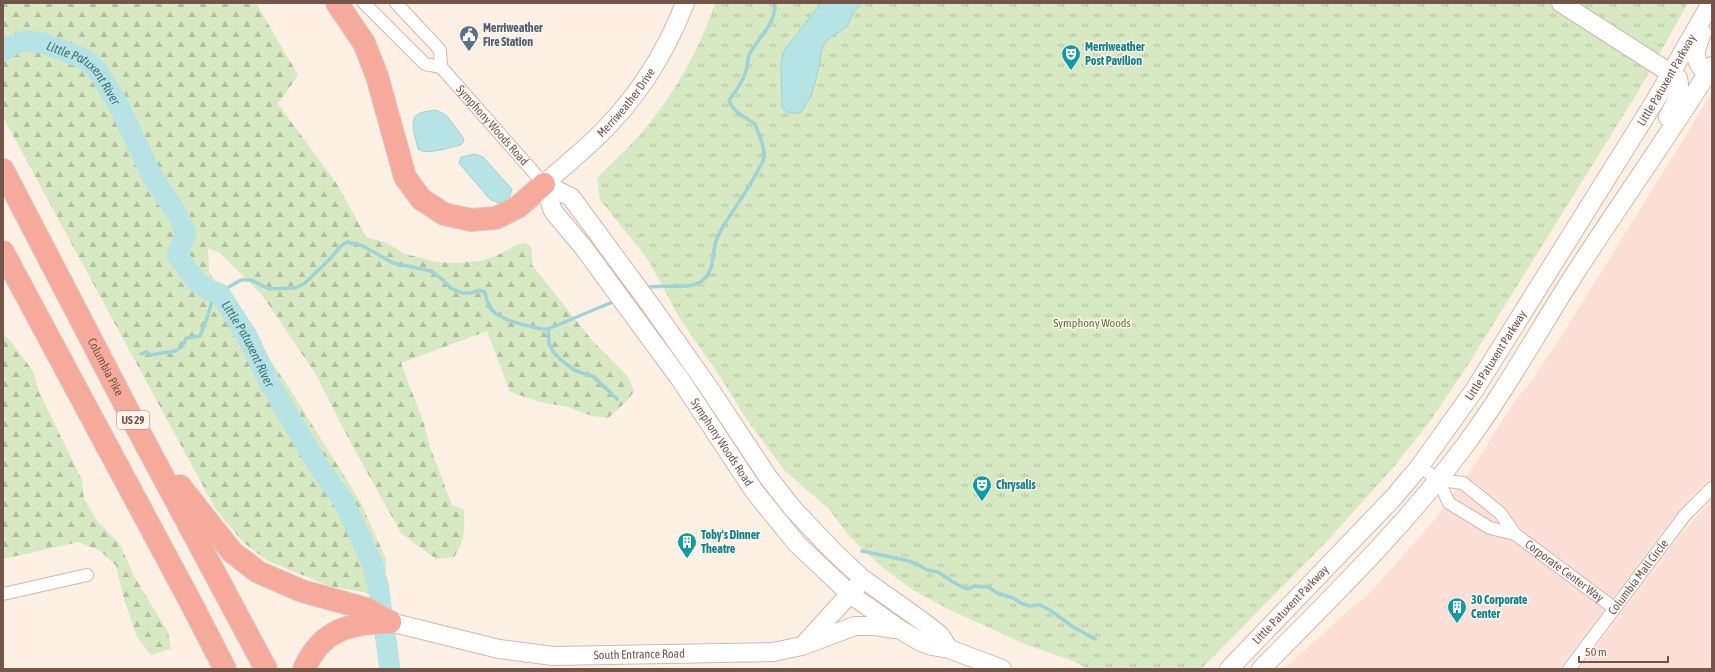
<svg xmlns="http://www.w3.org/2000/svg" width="1715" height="672" font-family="'Asap Condensed',sans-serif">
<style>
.commercial{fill:#fcdfd7}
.forest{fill:url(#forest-firs)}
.park{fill:url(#park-tufts)}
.water{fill:#b8e3e5;stroke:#9fd3d7}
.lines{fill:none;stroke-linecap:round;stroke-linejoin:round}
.stream{stroke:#9fd3d7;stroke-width:3.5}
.river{stroke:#b8e3e5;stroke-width:21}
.street-casing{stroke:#cfb9ad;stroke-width:14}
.secondary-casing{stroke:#d2b8aa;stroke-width:20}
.highway-casing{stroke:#d8cfcc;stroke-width:24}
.street{stroke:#fff;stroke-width:12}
.secondary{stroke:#fff;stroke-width:18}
.highway{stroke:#f6aa9b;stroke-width:22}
.labels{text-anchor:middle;stroke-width:3;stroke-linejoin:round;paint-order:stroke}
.shield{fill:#fff5ea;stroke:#9e857a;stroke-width:1}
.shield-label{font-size:11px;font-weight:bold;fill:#74554a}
.service-label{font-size:12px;font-weight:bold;fill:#4e5e75;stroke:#fff5ea;text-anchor:start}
.culture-label{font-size:12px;font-weight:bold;fill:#0d838f;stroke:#fff5ea;text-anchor:start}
.street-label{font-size:12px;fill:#74554a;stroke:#fff5ea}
.park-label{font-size:12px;fill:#577a42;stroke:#fff5ea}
.water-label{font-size:13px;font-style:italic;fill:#3d7579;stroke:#fff5ea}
</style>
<defs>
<pattern id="forest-firs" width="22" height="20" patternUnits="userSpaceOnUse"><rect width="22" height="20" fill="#d6e9c2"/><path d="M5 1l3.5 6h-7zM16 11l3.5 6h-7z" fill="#b2c0a0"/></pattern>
<pattern id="park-tufts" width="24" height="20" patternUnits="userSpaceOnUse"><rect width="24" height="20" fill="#d6e9c2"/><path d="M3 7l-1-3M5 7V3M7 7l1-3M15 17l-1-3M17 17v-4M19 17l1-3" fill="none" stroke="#b2c0a0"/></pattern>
</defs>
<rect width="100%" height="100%" fill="#fcf0e4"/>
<!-- commercial -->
<g class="commercial">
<polygon points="1712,93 1712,477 1695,493 1670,522 1559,669 1284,669 1349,610 1369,594 1433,522 1477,461 1514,402 1529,384 1564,332"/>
<polygon points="1712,499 1712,669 1579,669 1680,535"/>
</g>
<!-- forest -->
<g class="forest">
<path d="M3,3H256L298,75L278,104L337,184L366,237L387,243L405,254L437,262L457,263L480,261L496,256L518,244L524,243L529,245L532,250V265L591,339L628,377L634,391L628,400L608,418L592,416L568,407L540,402L510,392L487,331L401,363L424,424L430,447L452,505L464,510C464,530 466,539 454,557L436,559L401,533L352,445L315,373L262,295L220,253L208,248L209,272L286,383L360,501L386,559V578L368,593L329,586L268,561L244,543L216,510L3,117Z"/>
<polygon points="3,334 8,338 33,371 39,392 82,480 84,499 98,522 120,544 134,576 168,632 171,649 151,655 137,637 123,596 116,566 102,552 79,542 3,559"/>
</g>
<!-- park -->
<path class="park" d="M715,3H1688L1639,90L1466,368L1428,424L1392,469L1328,540L1201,669H1088L1073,661L1027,645L948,609L913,590L883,568L851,538L828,508L785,471L745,417L721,378L679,317L647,258L600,200L597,178C614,161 633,144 648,125C677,89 700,48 715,3Z"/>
<!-- water -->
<g class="water">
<path d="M821,3H863C860,6 854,10 852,14C850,18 851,21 848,25C840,34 825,36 822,50C817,72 815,96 800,113H793L787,112L782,108L781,61L785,49Z"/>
<path d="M436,110L446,115L463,137L464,141L461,145C451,147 426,156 418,149C416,139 407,118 420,113C425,111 431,111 436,110Z"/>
<polygon points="475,154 483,157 512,189 509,199 502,204 491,200 486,195 459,163 461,157"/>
</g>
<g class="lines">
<!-- stream -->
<g class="stream">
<path d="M645,288C662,283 687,291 702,281C717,270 710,249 719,234C730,213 746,194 757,172C759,168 763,163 764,158C766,148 758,133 755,124C744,116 733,113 729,100C737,89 744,81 747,67C748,63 747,59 749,55C758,37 776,25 775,3"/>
<polyline points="548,329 549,344 554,353 561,360 574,370 594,377 617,399"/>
<path d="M141,354L146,352L151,355C165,350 181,357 186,338L200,336L207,318L212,301L225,289L241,280H251L269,289L295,288L304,284L330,259L341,246L347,242L363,246L393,263L431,271L443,280L452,289L463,293H472L478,290L485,292C486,298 487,305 491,309C503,322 526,325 542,329H548L615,301"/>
<polyline points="862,551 905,560 917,564 927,570 938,572 958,585 967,589 975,586 988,587 997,593 1013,598 1021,603 1029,606 1040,605 1050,610 1073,627 1095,639"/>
</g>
<!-- river -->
<path class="river" id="s1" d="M3,51L15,44L25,41L43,43L85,59L98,71L119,106L153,178L178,215L186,233L177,255L196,281L206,289L220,294L247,336L270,384L319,467L344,502L372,563L378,585L390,669"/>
<defs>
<g id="street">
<polyline points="364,3 425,64 441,67"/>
<path id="s2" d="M396,3L440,50L441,67L544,184"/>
<path id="s3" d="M1420,466L1438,480L1463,483L1500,513L1515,534L1614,608"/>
<polyline points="1438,480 1449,503 1490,528 1515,534"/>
<polyline points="3,594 87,575"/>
<path id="s4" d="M1569,669L1685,515L1712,488"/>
</g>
<g id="secondary">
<path d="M1561,3L1678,78C1682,93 1675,104 1668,117"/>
<path d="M1702,33C1694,53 1692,58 1707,75"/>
<path id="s5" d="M544,184L553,211L583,247L680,379L754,491L797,544L850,594L901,630L919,641L932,646L949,649L1002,669"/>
<polyline points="544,184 571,197 649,303 707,385 768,477 794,510 835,553 863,579 922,621 940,635 949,649"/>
<path id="s6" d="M544,184C561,169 578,155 595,139C635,101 665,55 685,3"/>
<path id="s7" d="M390,622L499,649L553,656L773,652L802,646L855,626H875L895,629"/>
<polyline points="805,643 858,585"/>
<path id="s8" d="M1229,669L1394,497L1420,466L1475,389L1655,101L1711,3"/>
<path d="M1261,669C1331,598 1403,528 1463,448C1504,393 1537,333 1574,275C1619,205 1668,137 1712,66"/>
</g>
<g id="highway">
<polyline points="337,3 364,43 377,76 405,177 421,199 444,214 471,220 496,218 518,207 544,184"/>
<path id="s9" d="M3,170L136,426L266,669"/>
<polyline points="3,252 190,601 225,669"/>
<polyline points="180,486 232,552 258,572 302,591 367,609 390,622"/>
<path d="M304,669C322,629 350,623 390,622"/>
</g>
</defs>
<!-- street casing -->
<use href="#street" class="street-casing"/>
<!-- secondary casing -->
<use href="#secondary" class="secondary-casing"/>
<!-- highway casing -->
<use href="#highway" class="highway-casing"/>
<!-- street -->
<use href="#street" class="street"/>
<!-- secondary -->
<use href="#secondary" class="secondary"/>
<!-- highway -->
<use href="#highway" class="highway"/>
</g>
<!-- icons -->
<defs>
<symbol id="civic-pin" viewBox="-11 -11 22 30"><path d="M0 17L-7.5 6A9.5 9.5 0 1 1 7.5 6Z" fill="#5c6f8a" stroke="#fff5ea"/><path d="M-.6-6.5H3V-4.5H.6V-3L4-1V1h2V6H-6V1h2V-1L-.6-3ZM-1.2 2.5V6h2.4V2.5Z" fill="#fff"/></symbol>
<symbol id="theatre-pin" viewBox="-11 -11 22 30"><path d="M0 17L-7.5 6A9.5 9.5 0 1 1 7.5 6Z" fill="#0f9aa8" stroke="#fff5ea"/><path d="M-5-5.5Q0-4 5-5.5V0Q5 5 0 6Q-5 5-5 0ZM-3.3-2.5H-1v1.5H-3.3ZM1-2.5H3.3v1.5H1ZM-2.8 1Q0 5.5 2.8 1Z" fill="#fff"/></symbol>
<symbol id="building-pin" viewBox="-11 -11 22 30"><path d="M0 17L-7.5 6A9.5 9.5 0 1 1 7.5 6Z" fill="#0f9aa8" stroke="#fff5ea"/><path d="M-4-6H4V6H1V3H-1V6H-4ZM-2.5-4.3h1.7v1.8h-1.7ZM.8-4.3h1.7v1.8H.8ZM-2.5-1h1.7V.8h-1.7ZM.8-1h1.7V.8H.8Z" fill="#fff"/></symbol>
</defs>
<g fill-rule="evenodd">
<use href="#civic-pin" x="458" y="24" width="22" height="30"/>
<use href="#theatre-pin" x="1060" y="43" width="22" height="30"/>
<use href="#theatre-pin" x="971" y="474" width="22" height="30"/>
<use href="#building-pin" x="676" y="531" width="22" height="30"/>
<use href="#building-pin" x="1446" y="596" width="22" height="30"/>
</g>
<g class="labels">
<!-- shield labels -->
<rect class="shield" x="117" y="411" width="32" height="18" rx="3"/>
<g class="shield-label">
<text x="133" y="424">US 29</text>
</g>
<!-- service labels -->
<g class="service-label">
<text x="483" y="32">Merriweather<tspan x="483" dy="14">Fire Station</tspan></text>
</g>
<!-- culture labels -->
<g class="culture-label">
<text x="1085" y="51">Merriweather<tspan x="1085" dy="14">Post Pavilion</tspan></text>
<text x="996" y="489">Chrysalis</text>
<text x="701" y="539">Toby's Dinner<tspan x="701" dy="14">Theatre</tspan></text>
<text x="1471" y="604">30 Corporate<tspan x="1471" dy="14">Center</tspan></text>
</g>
<!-- street labels -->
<g class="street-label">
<text dy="4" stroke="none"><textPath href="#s8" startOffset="737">Little Patuxent Parkway</textPath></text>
<text dy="4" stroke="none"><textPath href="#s6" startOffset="116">Merriweather Drive</textPath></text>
<text dy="4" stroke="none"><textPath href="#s2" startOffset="159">Symphony Woods Road</textPath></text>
<text dy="4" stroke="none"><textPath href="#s8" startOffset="413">Little Patuxent Parkway</textPath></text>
<text dy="4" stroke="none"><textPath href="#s9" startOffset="222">Columbia Pike</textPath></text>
<text dy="4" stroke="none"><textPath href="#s5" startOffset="315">Symphony Woods Road</textPath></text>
<text dy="4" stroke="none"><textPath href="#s3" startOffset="183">Corporate Center Way</textPath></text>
<text dy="4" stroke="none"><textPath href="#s4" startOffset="115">Columbia Mall Circle</textPath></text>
<text dy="4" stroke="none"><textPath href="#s8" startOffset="89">Little Patuxent Parkway</textPath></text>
<text dy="4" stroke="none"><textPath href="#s7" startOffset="253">South Entrance Road</textPath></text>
</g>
<!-- park labels -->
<g class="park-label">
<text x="1092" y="327">Symphony Woods</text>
</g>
<!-- water labels -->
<g class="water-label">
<text dy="5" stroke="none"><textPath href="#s1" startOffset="95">Little Patuxent River</textPath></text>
<text dy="5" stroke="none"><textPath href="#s1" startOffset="431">Little Patuxent River</textPath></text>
</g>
</g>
<!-- border -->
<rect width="1715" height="672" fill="none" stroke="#74554a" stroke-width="8"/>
<!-- scale -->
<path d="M1579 656v6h89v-6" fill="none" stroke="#74554a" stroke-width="2"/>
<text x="1585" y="656" font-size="12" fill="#74554a" stroke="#fff5ea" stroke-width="3" paint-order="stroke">50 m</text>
</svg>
